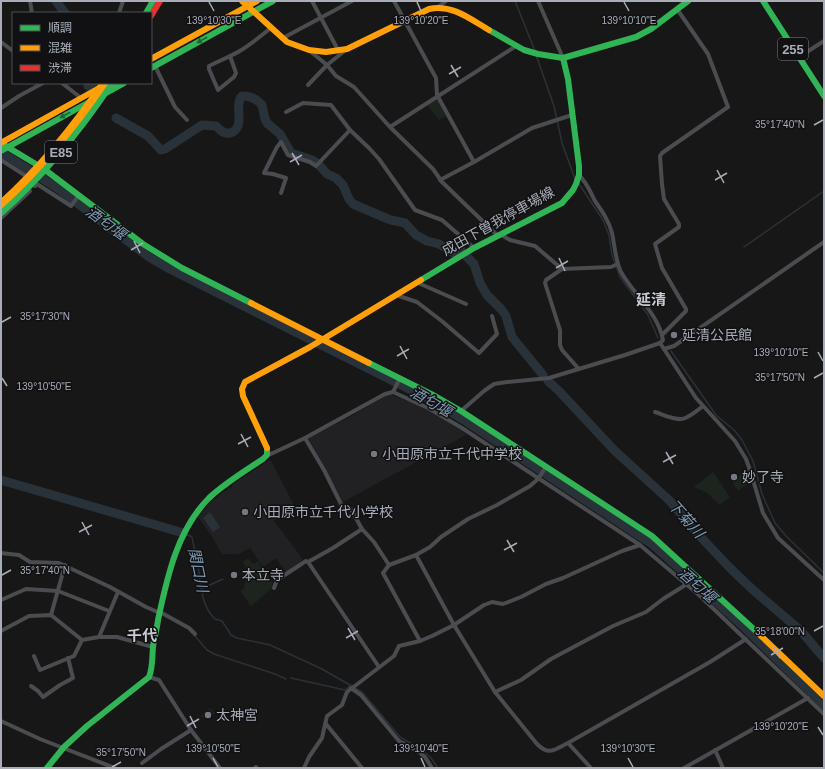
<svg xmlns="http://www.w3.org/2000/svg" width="825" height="769" font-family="Arial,'Noto Sans JP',sans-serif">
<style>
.built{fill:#212123}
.green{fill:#1d241e}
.water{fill:#2a3239}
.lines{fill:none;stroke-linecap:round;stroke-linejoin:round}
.stream{stroke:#2a3239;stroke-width:1.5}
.river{stroke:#2a3239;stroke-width:9}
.street{stroke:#4b4c50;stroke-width:4}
.fast{stroke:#30b455;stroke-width:6}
.slow{stroke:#ff9f0a;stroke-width:6}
.jam{stroke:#e5322d;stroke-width:6}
.fast-bridge{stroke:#30b455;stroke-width:8}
.slow-bridge{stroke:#ff9f0a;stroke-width:8}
.oneway{fill:#206234}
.ticks{fill:none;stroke:#a8adb8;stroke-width:1.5}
.poi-dot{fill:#757880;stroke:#111113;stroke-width:1.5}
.labels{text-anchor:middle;stroke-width:3;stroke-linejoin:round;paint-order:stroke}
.shield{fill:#111113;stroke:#7b7e86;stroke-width:1}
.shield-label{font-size:13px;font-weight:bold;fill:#a8adb8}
.street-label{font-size:14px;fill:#a8adb8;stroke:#111113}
.poi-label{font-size:14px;fill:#a8adb8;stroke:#111113;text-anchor:start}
.water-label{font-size:15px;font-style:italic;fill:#7f9bb3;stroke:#111113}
.neighbourhood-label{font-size:15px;font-weight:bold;fill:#c9ccd4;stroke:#111113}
.ticks-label{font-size:10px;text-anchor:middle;fill:#a8adb8;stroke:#111113;stroke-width:3;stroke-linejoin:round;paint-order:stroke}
</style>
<rect width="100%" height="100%" fill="#171717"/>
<!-- built -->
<g class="built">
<polygon points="387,395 392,395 418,405 460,429 466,435 343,502 308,438 348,418"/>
<polygon points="269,460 271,461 295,507 274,521 302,558 301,562 286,572 276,558 263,567 250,548 238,554 222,554 211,535 198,517 208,504 229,488 231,488 233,484"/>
</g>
<!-- green -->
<g class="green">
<polygon points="437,99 446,116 439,120 427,105"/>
<polygon points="748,469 752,481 738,491 732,482"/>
<polygon points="713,472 730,497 720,505 707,493 694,487"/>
<polygon points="248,558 253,564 258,561 273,583 271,589 251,606 240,591 245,588 244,586 246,582 242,577 248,572 243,562"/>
<polygon points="210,708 215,713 212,716 209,713 206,716 208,719 206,719 200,716"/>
</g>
<!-- water -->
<polygon class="water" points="210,512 220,527 213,532 203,518"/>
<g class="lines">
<!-- stream -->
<g class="stream">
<polyline points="515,1 535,51"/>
<polyline points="536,55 554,106 562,143 575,179"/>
<polyline points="579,184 603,220 609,235 612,255 620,277 648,315 658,338"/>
<polyline points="744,247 824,191"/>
<polyline points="671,351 716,415 735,431 742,440 753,461 762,494 775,523 787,537 824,573"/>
<path d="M186,534L192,537C193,545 196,552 197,559C201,578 199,604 215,619L222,621L231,635L237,638L270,645L322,669L362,692L400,737L422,750L431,758L438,768"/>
<polyline points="201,589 223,579"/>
<polyline points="194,635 207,650 214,654 275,674 286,679"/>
<polyline points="291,678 345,690 351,685"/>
</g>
<!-- river -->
<g class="river">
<polyline points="56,1 65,13"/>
<polyline points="88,86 93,83"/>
<path d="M116,118L148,136L161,150L165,149L202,125L216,126C220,130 223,134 230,133C247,128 233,106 242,96C250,96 257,99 262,105L265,119L267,123L280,134L291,153L312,160L317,163"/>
<polyline points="1,152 57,188 149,257 168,268 433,401 467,422 652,544 743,626 824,705"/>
<polyline points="319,165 327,174 336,178 343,185 349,199 353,204 388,219"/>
<polyline points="391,220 405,223 416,235 427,241 439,244 455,254 461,250"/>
<polyline points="467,257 474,264 480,283 487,295 501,309 506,316 512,337 543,375"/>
<polyline points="548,381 559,391 614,450 670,501 695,531 729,567 753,590 801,631 824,658"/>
<polyline points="1,480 180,532"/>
</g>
<!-- street -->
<g class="street">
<polyline points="30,1 32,13"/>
<polyline points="312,1 338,50"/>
<polyline points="394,1 436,78 437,95 474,162"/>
<polyline points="538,1 563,58"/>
<polyline points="438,7 446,1"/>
<polyline points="119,13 123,1"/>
<polyline points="283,38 352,1"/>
<polyline points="1,42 13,51"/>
<polyline points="310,51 327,65 336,76 354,87 390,127 433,169 442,182 497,235"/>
<path d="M230,56L236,73L234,77L218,90L209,69V66C219,61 229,57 238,52C250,45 261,36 272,27"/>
<polyline points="799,57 824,41"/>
<polyline points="155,66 175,107 187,120"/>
<polyline points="62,83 81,98"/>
<polyline points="308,85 327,65 347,49"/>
<polyline points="1,108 19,96 43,83"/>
<polyline points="286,112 303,103 331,105 350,130 369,148 379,159 415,210 442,220 474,248"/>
<polyline points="390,127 516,46"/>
<polyline points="1,160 29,178"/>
<polyline points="440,180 474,162 532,128 572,115"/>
<polyline points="35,186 37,184 71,206 79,195"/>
<polyline points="281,193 286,178 273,174 264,173 277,147 281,142 288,155 310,162 316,166 350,130"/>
<polyline points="1,218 30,191"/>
<polyline points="500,234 510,240 535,246 562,269 611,267 618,264"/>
<polyline points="562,269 546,280 545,283 560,330 560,345 562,350 578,368"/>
<polyline points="416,282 466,304"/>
<polyline points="396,295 417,302 443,322 479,353 497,334 492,316"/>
<polyline points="662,335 686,311 686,309 662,268 655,244 679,227 679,224 664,199 662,184 660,156 662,153 728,107 708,54 677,9"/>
<polyline points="660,343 696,398 735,441 746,459 750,470 763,513 778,538 824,580"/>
<polyline points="664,349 674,346 824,242"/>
<polyline points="393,392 428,408 462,428 640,545 699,595 824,714"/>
<path d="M461,411L484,391L494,384L507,382L549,378L625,355L660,343L663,340C658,313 634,295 621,272C615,259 615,247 612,233C609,221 602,211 595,201C590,191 587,183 579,175"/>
<path d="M655,412C681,421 681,424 703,406"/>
<polyline points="305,438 324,470 342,506 351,509 362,529 374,542 389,565"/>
<polyline points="267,455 273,453 305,438 385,394 393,392 400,378"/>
<polyline points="1,553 19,555 30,562 59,563 110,587 146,607 160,613"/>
<path d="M416,555L454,625L495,692L537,744C549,756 554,750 568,743L591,768"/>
<polyline points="308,562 379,667"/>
<polyline points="274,588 277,580 306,561 308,562 333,548 362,529"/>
<polyline points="1,600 26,589 58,591 109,611"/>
<polyline points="160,612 189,628 195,634"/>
<polyline points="51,615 65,565"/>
<polyline points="1,631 29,616 51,615 82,640 99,637 117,637 153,647"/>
<polyline points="99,637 118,592"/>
<polyline points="420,641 383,573 389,565 416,555 430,547 441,537 468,519 497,505 530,486 538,479 546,467"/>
<polyline points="34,656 40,670 74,656 82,640"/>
<polyline points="149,677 159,680 191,730 220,768"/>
<polyline points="31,686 38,691 43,697 60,685 73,678 68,658"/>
<polyline points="351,688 361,695 399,741 419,752 425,757 432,768"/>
<polyline points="495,692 521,680 551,659 613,626 646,612 663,599 687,584"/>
<polyline points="1,721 40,739 115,768"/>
<polyline points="326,724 362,768"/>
<polyline points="568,743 710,662 746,639"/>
<polyline points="715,750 723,768"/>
<polyline points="142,763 161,749 191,730"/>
<polyline points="255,768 256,767"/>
<polyline points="304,768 309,757 322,738 327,716 342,705 347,692 394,656 399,646 420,641 432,636 454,625 484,605 492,602 503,604 521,597 546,584 563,578 622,551 640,545"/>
<polyline points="684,768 808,698"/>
</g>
<!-- fast -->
<g class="fast">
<polyline points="763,1 824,96"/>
<polyline points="146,13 153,1"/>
<polyline points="489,30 524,50 538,54 563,58"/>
<polyline points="563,58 636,37 651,29 688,1"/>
<polyline points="151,68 273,1"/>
<polyline points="104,94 124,83"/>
<polyline points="1,143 44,169 143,244 182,268 251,303"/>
<polyline points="1,151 91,101"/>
<polyline points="421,280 474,248 562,203 573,190 576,184 579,175 579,166 568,79 563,58"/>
<polyline points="369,363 435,396 461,411 652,536 758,633"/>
<path d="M47,768L64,747L87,726L149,677C153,667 152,657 153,647C154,638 157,629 158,620C167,578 177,530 209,498C225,483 245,471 263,459L267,455V448"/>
</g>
<!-- slow -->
<g class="slow">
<path d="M242,1L287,42L309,50L326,52L347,49L429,9C452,4 470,19 489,30"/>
<polyline points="151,59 257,1"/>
<polyline points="1,143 101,87"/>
<polyline points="251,303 369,363"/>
<polyline points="267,448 243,396 242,389 245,382 310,347 421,280"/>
<polyline points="758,633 824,696"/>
</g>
<!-- jam -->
<polyline class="jam" points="151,16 160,1"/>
<!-- fast-bridge -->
<path class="fast-bridge" d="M1,212C44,174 79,131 111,83"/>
<!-- slow-bridge -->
<path class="slow-bridge" d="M1,204C41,168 74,127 104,83"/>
</g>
<!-- one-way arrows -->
<defs><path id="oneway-solid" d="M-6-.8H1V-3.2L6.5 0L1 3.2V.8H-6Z"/></defs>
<g class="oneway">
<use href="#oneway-solid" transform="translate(202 40) rotate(151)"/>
<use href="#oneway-solid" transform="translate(65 115) rotate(151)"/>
</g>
<!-- ticks -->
<path class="ticks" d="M209,2L214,11M417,2L421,11M624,2L629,11M451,65L458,77M449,74L461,67M814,125L823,120M292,153L299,165M290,162L302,155M717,170L724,183M715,180L727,173M134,241L140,253M131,250L143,243M559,258L565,271M556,268L568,261M2,322L11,317M400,346L407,359M818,352L823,361M397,356L409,349M2,378L7,386M814,378L823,373M241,434L248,447M238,444L251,437M666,452L673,464M663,462L676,455M82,522L89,535M79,532L92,525M507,540L514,552M504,550L517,543M2,575L11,570M348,628L355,640M814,631L823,626M346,638L358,631M773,646L780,658M771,655L783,648M190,716L196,728M187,726L199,719M818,727L823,735M213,758L218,767M421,758L425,767M628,758L633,767M112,767L121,762"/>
<!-- markers -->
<g class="poi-dot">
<circle cx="674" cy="335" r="4"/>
<circle cx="374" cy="454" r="4"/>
<circle cx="734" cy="477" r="4"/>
<circle cx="245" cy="512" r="4"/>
<circle cx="234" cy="575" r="4"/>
<circle cx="208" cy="715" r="4"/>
</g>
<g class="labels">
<!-- shield labels -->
<g class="shield">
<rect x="778" y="38" width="30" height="22" rx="3"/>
<rect x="45" y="141" width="32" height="22" rx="3"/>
</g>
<g class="shield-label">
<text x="793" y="54">255</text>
<text x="61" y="157">E85</text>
</g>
<!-- street labels -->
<g class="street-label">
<text transform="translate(498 221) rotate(-29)" y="5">成田下曽我停車場線</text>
</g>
<!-- poi labels -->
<g class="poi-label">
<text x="682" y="340">延清公民館</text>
<text x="382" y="459">小田原市立千代中学校</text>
<text x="742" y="482">妙了寺</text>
<text x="253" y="517">小田原市立千代小学校</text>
<text x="242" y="580">本立寺</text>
<text x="216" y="720">太神宮</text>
</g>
<!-- water labels -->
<g class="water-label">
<text transform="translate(106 223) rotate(36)" y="5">酒匂堰</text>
<text transform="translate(431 402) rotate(30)" y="5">酒匂堰</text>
<text transform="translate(686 519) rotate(48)" y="5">下菊川</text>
<text transform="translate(198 570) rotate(78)" y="5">関口川</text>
<text transform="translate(697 585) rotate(42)" y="5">酒匂堰</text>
</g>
<!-- neighbourhood labels -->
<g class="neighbourhood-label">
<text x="651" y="305">延清</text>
<text x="142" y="641">千代</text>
</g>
</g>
<g class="ticks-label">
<text x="214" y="24">139°10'30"E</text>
<text x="421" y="24">139°10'20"E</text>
<text x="629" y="24">139°10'10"E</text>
<text x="780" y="128">35°17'40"N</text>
<text x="45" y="320">35°17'30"N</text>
<text x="781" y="356">139°10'10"E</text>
<text x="780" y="381">35°17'50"N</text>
<text x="44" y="390">139°10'50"E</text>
<text x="45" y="574">35°17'40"N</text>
<text x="780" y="635">35°18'00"N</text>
<text x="781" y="730">139°10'20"E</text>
<text x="213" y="752">139°10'50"E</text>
<text x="421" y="752">139°10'40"E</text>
<text x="628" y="752">139°10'30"E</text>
<text x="121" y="756">35°17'50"N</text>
</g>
<!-- border -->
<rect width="825" height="769" fill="none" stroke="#a8adb8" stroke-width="4"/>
<!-- legend -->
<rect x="12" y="12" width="140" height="72" fill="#111113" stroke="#4d4f55"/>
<rect x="20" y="25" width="20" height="6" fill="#30b455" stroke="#4d4f55"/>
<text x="48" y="32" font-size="12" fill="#a8adb8">順調</text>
<rect x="20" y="45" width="20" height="6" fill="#ff9f0a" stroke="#4d4f55"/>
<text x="48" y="52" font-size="12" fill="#a8adb8">混雑</text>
<rect x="20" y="65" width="20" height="6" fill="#e5322d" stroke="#4d4f55"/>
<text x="48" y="72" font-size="12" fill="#a8adb8">渋滞</text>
</svg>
